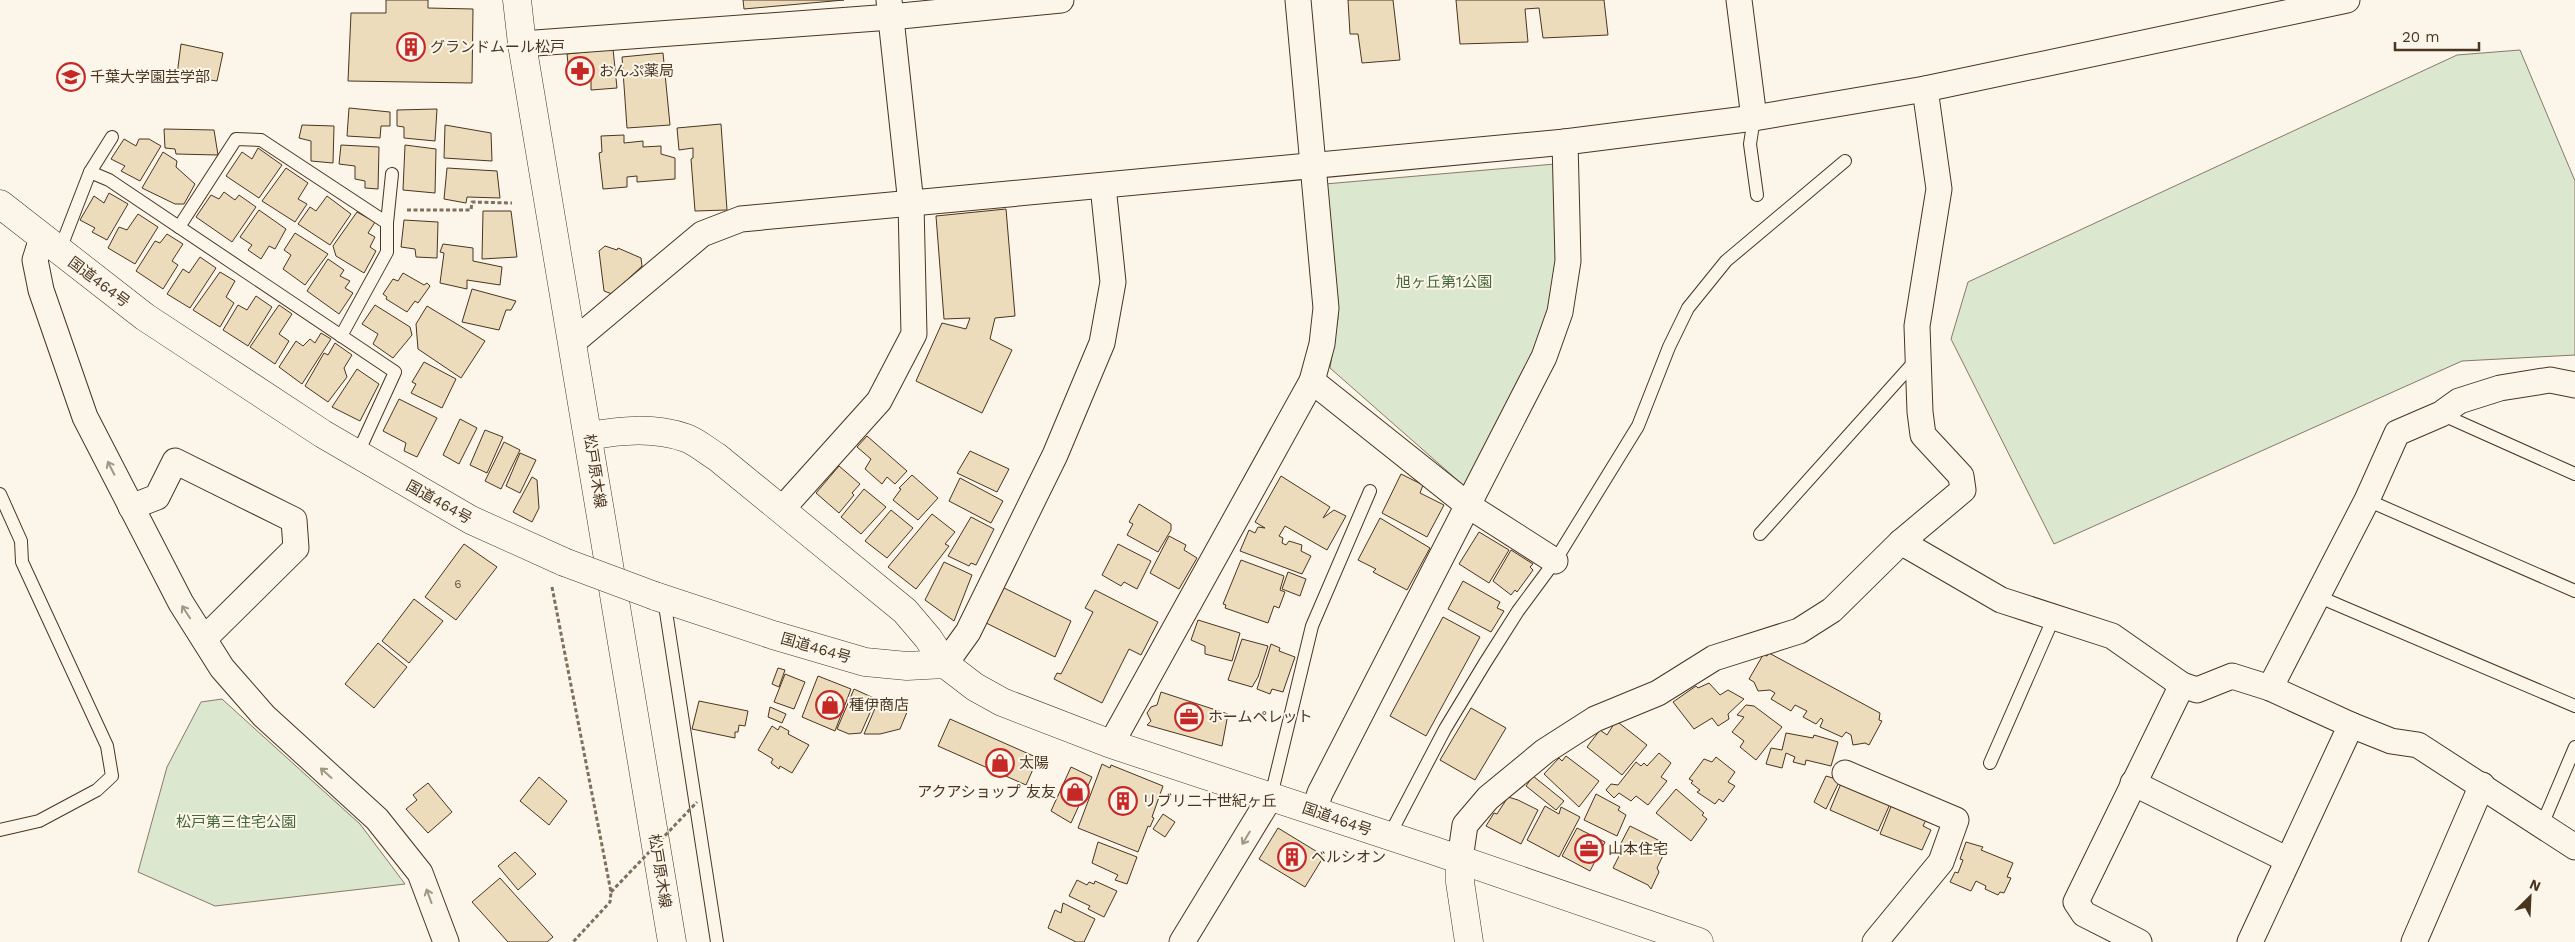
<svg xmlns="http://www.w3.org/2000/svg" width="2575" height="942" font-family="'Work Sans','Noto Sans JP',sans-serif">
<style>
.green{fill:#dce7d0;stroke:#887966}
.building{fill:#ecdcbc;stroke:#4a3520}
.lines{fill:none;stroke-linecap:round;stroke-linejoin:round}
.service-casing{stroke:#4a3520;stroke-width:14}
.minor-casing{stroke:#4a3520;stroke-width:27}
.tertiary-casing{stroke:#4a3520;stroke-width:29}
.secondary-casing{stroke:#4a3520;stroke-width:29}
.trunk-casing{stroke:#4a3520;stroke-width:29}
.path{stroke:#7f6f5c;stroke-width:3;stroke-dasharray:4 2.5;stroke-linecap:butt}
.service{stroke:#fbf6e9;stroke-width:12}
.minor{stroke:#fbf6e9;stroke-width:25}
.tertiary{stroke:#fbf6e9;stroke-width:28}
.secondary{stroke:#fbf6e9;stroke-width:28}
.trunk{stroke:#fbf6e9;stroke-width:28}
.trunk-bridge-casing{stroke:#4a3520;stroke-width:29;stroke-linecap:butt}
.path-bridge{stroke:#7f6f5c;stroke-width:3;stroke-dasharray:4 2.5;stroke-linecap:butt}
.trunk-bridge{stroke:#fbf6e9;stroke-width:28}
.oneway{stroke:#a29684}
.labels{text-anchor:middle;stroke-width:4;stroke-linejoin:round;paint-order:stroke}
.number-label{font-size:12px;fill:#725f47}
.poi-label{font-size:15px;fill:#4a3520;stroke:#fbf6e9;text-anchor:start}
.street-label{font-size:15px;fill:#4a3520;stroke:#fbf6e9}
.park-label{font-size:15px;fill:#436837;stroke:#fbf6e9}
</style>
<rect width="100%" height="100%" fill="#fbf6e9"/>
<!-- green -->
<g class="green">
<polygon points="2520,50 2575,181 2575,355 2462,361 2054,544 1951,339 1968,282 2457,55"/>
<polygon points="1555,164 1557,259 1547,322 1473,482 1463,485 1330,368 1338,318 1325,184"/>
<polygon points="222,699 360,824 405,884 215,906 138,872 167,767 201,702"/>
</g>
<!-- building -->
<g class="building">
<polygon points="386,0 428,0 428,8 473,9 472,83 348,81 351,13 386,13"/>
<polygon points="743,0 844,0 744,9"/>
<polygon points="1348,0 1393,0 1400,60 1362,63 1358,34 1350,34"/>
<polygon points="1456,0 1604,0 1608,35 1543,38 1539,8 1525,9 1528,42 1460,44"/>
<polygon points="181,44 223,53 217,81 177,75"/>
<polygon points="613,49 617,88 591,90 591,78 582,79 581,71 569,73 567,54"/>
<polygon points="663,53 670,125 627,128 622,57"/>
<polygon points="349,108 390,112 390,126 381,126 380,138 347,136"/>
<polygon points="437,109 435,141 404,138 404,127 397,126 397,110"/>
<polygon points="721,124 727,210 695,211 691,159 693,158 693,148 679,150 677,128"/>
<polygon points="302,125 334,126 333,163 311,161 311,141 299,138"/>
<polygon points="445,125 491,133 492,161 444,158"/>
<polygon points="164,129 214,130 218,155 176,154 175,149 165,148"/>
<polygon points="624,135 624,143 643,141 643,147 661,146 661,154 675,158 675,179 637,182 637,176 627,177 627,187 603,189 599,153 602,152 601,136"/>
<polygon points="124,139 136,146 139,139 149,139 161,146 140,181 121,171 125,166 111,159"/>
<polygon points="341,145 379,147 378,189 365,188 365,181 355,179 355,166 339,164"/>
<polygon points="405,145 436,149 435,193 403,190"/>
<polygon points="258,148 282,165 259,198 226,176 242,152 252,159"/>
<polygon points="163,152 177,161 176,167 195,184 184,204 175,204 142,188"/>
<polygon points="286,168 308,183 298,199 307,204 295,222 262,201"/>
<polygon points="447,168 497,171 500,198 467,197 466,203 444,199"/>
<polygon points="224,192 235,200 239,195 256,207 232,242 196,217 211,195 219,199"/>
<polygon points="109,193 128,204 107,240 92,232 95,228 80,220 94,196 104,203"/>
<polygon points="327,196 351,214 330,245 298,224 310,207 316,211"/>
<polygon points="1006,209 1015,316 995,318 990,339 1012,350 982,413 916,381 942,323 966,329 970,318 944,319 936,216"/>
<polygon points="259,210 286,229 275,249 269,246 261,259 248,250 252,245 240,237"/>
<polygon points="483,211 511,211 517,257 482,259"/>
<polygon points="357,212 375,222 368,233 375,237 370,247 376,251 364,273 336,256 333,246"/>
<polygon points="138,214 158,227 135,264 108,248 119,227 127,230"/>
<polygon points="404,220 438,222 437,258 416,257 415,249 401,247"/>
<polygon points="295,233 328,254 305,285 283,269 291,255 284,250"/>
<polygon points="167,234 183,244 172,261 178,265 163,289 136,271 155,241 160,243"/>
<polygon points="443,244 473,248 473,261 502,267 500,285 467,280 467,289 440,283 444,253 440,252"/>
<polygon points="605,246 617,250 618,248 641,258 642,266 612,294 604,291 599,251"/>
<polygon points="200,257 216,268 190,308 167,294 183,269 189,273"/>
<polygon points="328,259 344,270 340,276 350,281 345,288 353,293 339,314 307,291"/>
<polygon points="220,272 235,281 226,297 234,303 220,327 193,310"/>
<polygon points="403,273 424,285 427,283 430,286 418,303 415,301 407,312 386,299 387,297 383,294 393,279 398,281"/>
<polygon points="472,289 516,301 511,310 506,310 499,330 462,322"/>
<polygon points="256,296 272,307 248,346 223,330 238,305 247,310"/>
<polygon points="279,305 292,314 279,334 289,341 275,364 250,347"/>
<polygon points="375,305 410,327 412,335 393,358 373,344 378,334 362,324"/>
<polygon points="427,306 485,341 461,378 418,349 416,324"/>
<polygon points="321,333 331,339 302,384 279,367 296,341 303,346 310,339 315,343"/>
<polygon points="335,343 352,355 344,368 347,377 328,402 305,386 324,353 328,355"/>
<polygon points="424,362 456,379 442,408 411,393 416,384 412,382"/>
<polygon points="357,369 379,384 360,421 332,407"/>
<polygon points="399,399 437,418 417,457 404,451 406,443 383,431"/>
<polygon points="460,419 477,428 459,464 443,455"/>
<polygon points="485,430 503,437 487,473 470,465"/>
<polygon points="867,436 907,471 895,484 887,477 882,484 865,469 871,459 857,447"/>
<polygon points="504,442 520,450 501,489 485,481"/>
<polygon points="970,451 1009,469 997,492 957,473"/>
<polygon points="520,453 536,460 520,493 506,486"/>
<polygon points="839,466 860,484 852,493 854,495 839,513 816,493"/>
<polygon points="1401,474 1423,485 1420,493 1444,505 1427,537 1382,513"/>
<polygon points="912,475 938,498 918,520 893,500 901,489 899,488"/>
<polygon points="1281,476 1330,507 1323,518 1334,510 1346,516 1327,550 1285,526 1279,536 1283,538 1282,543 1286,545 1289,541 1302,545 1301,551 1311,556 1302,574 1240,551 1249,530 1255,533 1258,527 1265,528 1255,522"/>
<polygon points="532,477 537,480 539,508 532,522 513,512"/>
<polygon points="960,478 1003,501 991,523 949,501"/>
<polygon points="864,489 886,507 861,534 841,517"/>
<polygon points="1139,504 1171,524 1171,530 1158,552 1127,535 1133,524 1129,522"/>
<polygon points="891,510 913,528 887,558 865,541"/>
<polygon points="932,514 955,532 945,544 949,546 916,589 888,567"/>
<polygon points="971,517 994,529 976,565 971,563 969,566 948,556"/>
<polygon points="1380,518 1430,548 1407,590 1373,572 1376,569 1358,560"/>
<polygon points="1479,532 1509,550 1489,583 1459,564"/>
<polygon points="1169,536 1186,545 1184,550 1197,558 1179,589 1150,573"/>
<polygon points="464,544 497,567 456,620 425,597"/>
<polygon points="1118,544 1151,561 1137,589 1124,582 1121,586 1102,575"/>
<polygon points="1511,550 1533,564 1530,567 1533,570 1517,592 1515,590 1511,595 1493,581"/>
<polygon points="1241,560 1284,576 1280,590 1285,592 1279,608 1274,606 1268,623 1225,608 1226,605 1223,604"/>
<polygon points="944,562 972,575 954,621 925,600"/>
<polygon points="1288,572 1306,579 1300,596 1282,589"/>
<polygon points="1463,581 1500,602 1497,608 1504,611 1491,632 1448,609"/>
<polygon points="998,585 1071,621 1055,657 980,620"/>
<polygon points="1095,590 1158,622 1141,655 1129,649 1102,703 1054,679 1057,673 1061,674 1093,612 1085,608"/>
<polygon points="414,599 443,621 409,663 382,641"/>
<polygon points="1443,617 1480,637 1426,736 1390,716"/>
<polygon points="1198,620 1240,633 1232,661 1205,654 1205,646 1191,640"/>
<polygon points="1242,639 1268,646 1258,677 1252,687 1228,680"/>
<polygon points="378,643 407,667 374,708 345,684"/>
<polygon points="1271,644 1280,648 1279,651 1295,657 1283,692 1272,689 1270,694 1257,689"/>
<polygon points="1769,653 1880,713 1879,720 1882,721 1869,745 1865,743 1853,745 1851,735 1846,732 1842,737 1820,727 1823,720 1821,718 1816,724 1803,717 1807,711 1795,705 1791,711 1771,699 1775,693 1770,690 1758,691 1754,682 1749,679 1763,655 1767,656"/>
<polygon points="778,668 785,670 779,687 772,684"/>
<polygon points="785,674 805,682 794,709 774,702"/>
<polygon points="818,676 851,689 835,731 802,717"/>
<polygon points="1709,683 1720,695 1728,690 1744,699 1728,714 1729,719 1718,726 1712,718 1694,729 1673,702 1696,686 1698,688"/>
<polygon points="854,689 876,699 861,733 849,734 837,729"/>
<polygon points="1161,692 1228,714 1222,746 1147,725 1151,721 1147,713 1151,707 1157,705"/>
<polygon points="879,699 907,712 900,729 880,734 864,734"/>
<polygon points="699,701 748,711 745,726 739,725 738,732 735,732 735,738 692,729"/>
<polygon points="1746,705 1754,706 1782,727 1756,760 1740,747 1744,741 1732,732 1744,717 1737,715"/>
<polygon points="770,707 786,714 782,723 768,717"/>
<polygon points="1471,708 1506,728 1475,780 1440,760"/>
<polygon points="950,719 1038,758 1026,785 938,746"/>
<polygon points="1619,723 1647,745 1622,775 1587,747 1600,730 1607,735 1614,724"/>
<polygon points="772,726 778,730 780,726 789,731 788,734 809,745 792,773 780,766 779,769 771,763 773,759 758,750"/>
<polygon points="1786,733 1813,738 1814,735 1838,742 1831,766 1806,760 1805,765 1793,762 1795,757 1786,753 1782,768 1766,764 1771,748 1782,750"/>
<polygon points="1659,753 1671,763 1661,777 1667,781 1648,805 1636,796 1631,801 1619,793 1614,798 1606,790 1611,784 1618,785 1636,762 1641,766 1644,763 1647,766"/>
<polygon points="1566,756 1599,781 1579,807 1544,774 1559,758 1562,761"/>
<polygon points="1716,757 1735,772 1728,782 1735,786 1723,802 1719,799 1715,804 1697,792 1700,790 1691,783 1693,781 1689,779 1704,759 1712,762"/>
<polygon points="1102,764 1110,768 1111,765 1163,786 1152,817 1154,818 1150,827 1148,826 1138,852 1078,828"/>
<polygon points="1071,767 1092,777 1071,823 1051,811"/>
<polygon points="1533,776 1564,801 1556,810 1526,786"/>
<polygon points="1826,776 1840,780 1826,809 1814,802"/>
<polygon points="539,777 567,801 549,825 520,801"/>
<polygon points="1842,781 1890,804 1878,831 1830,810"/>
<polygon points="428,783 452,812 428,833 406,809 417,800 413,795"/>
<polygon points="1676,789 1704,813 1702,815 1707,819 1691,841 1656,813"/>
<polygon points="1596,794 1620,807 1618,810 1626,815 1617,836 1584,820"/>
<polygon points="1508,797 1518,800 1538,810 1521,844 1486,826 1494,813 1497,814"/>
<polygon points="1892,804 1927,818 1923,826 1931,830 1922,850 1880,834"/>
<polygon points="1545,806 1559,814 1561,807 1580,817 1559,857 1527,840"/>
<polygon points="1163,814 1175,822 1165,837 1153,829"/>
<polygon points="1630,826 1668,845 1657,868 1659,872 1651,889 1648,885 1613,868 1624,846 1620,845"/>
<polygon points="1278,828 1324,856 1305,887 1259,859"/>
<polygon points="1577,828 1605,842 1590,871 1562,856"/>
<polygon points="1098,842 1137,857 1127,884 1115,880 1118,875 1092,863"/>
<polygon points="1966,842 1983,847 1981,850 2013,863 2007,877 2011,878 2004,893 2000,892 1998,895 1985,889 1986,886 1976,881 1971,891 1950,882 1955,872 1958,873 1963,860 1960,859"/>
<polygon points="515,852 536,874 518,890 498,866"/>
<polygon points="500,878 553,937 547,942 508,942 472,902"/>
<polygon points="1077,880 1087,885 1089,882 1094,884 1095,881 1117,891 1104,917 1088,909 1090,906 1069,896"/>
<polygon points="1063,903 1095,919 1084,942 1076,942 1048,928 1055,910 1061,913"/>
</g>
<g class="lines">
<defs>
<g id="service">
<polyline points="1754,118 1750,144 1757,195"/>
<polyline points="90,172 112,137"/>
<polyline points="387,223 392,174"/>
<polyline points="179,227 236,139 261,140 387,223 387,252 341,336"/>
<polyline points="59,252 90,172 109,180 395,372 357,455"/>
<polyline points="2441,414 2575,474"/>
<polyline points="0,494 21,541 22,562 107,746 112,776 97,790 39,821 0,830"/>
<polyline points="2367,500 2575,591"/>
<polyline points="1760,534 1916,360"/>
<polyline points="2317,596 2575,706"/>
<polyline points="664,599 717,942"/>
<polyline points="1990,763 2054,617"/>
<polyline points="1271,796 1312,626 1370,491"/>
<polyline points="2542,825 2575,747"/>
<polyline points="1389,836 1445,729 1485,663 1518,611 1555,561 1638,426 1669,347 1688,308 1726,261 1845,161"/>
</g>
<g id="minor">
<polyline points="522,44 891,17 1061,0"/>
<polyline points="1754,118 1925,89"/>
<polyline points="42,238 35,260 41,290 85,417 181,603 222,668 264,716 377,819 420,873 446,942"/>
<polyline points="572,343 702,234 741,219 1565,142"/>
<polyline points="1312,381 1469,506 1555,561"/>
<polyline points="131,507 157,497 175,461 294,520 296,548 204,639"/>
<polyline points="782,509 879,401 914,334 911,204 889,0"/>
<polyline points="1901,542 2001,600 2112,636 2182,685 2197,690 2232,676 2270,688 2351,725 2250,942"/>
<polyline points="945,664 968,632 1055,455 1102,343 1113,282 1103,186"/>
<polyline points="2270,688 2367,500 2397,433 2441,414 2459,401 2500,388 2550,380 2575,385"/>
<polyline points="2351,725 2391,741 2418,745 2575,847"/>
<polyline points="1111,744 1312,381 1322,344 1326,308 1298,0"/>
<polyline points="1845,773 1956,820 1941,862 1875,942"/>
<polyline points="2133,783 2288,860"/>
<polyline points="1314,811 1320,793 1544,357 1560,312 1568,261 1565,142 1754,118 1739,0"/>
<polyline points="1460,859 1465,825 1488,798 1545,751 1595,719 1658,693 1714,658 1799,631 1832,610 1901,542 1963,490 1961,476 1923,435 1920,412 1917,326 1939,189 1925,89 2347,0"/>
<polyline points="1182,942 1271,796"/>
<polyline points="2139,942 2084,914 2076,902 2182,685"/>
<polyline points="2414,942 2482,785"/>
</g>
<g id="tertiary">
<path d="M589,436C622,430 654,427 686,438C697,442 707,451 717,457L905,611L928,638L945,664"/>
<polyline points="1460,859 1460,882 1469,942"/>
</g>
<polyline id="secondary" points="517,0 522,44 672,942"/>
<g id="trunk">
<polyline points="0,204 145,317 323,434 471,520 564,562"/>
<polyline points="655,596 773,635 865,662 907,666 945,664 975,687 1002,702 1111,744 1432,850 1699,942"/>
</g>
</defs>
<!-- service casing -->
<use href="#service" class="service-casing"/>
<!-- minor casing -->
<use href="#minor" class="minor-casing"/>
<!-- tertiary casing -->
<use href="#tertiary" class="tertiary-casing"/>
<!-- secondary casing -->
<use href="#secondary" class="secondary-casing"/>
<!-- trunk casing -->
<use href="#trunk" class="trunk-casing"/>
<!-- path -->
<g class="path">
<polyline points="407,210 471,210 472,202 512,203"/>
<polyline points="552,587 611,892 610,902 573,942"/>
</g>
<!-- service -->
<use href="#service" class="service"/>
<!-- minor -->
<use href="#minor" class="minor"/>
<!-- tertiary -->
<use href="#tertiary" class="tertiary"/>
<!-- secondary -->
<use href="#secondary" class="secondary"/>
<!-- trunk -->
<use href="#trunk" class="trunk"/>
<defs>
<polyline id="trunk-bridge" points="564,562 655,596"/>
</defs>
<!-- trunk-bridge casing -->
<use href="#trunk-bridge" class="trunk-bridge-casing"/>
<!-- path-bridge -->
<polyline class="path-bridge" points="611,892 697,802"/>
<!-- trunk-bridge -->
<use href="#trunk-bridge" class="trunk-bridge"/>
</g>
<!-- one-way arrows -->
<defs><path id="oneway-shaft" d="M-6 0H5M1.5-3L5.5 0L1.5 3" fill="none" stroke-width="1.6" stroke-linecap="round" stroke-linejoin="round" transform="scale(1.25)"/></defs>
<g class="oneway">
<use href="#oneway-shaft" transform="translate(111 468) rotate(-117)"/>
<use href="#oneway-shaft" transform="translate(186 612) rotate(-123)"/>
<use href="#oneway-shaft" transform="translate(326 773) rotate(-138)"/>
<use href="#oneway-shaft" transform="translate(1246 838) rotate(121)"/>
<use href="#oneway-shaft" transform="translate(429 896) rotate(-110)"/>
</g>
<!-- icons -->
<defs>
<symbol id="building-ring" viewBox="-11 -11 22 22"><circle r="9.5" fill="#fbf6e9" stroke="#c62828" stroke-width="1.5"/><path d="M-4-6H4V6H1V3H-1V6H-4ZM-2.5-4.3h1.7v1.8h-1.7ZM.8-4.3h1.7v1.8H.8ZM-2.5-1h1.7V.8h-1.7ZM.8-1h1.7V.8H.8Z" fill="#c62828"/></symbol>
<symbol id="pharmacy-ring" viewBox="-11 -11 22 22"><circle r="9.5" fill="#fbf6e9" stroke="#c62828" stroke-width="1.5"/><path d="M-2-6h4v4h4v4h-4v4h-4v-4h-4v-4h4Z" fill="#c62828"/></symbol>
<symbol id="university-ring" viewBox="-11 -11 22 22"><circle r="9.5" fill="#fbf6e9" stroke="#c62828" stroke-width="1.5"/><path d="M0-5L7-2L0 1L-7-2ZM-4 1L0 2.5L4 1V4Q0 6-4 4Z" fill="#c62828"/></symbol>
<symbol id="shop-ring" viewBox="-11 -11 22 22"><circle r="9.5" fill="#fbf6e9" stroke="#c62828" stroke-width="1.5"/><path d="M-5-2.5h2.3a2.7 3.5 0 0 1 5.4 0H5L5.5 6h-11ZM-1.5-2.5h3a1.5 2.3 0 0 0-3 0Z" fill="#c62828"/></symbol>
<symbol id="office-ring" viewBox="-11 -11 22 22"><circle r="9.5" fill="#fbf6e9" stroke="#c62828" stroke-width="1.5"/><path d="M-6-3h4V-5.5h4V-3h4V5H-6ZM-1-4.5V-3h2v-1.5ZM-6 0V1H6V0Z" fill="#c62828"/></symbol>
</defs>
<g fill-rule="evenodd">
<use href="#building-ring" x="395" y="31" width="32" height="32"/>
<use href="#pharmacy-ring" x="564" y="55" width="32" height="32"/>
<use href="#university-ring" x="55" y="61" width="32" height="32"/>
<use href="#shop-ring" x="814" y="689" width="32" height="32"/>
<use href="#office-ring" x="1173" y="701" width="32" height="32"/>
<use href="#shop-ring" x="984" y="747" width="32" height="32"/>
<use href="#shop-ring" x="1059" y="776" width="32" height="32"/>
<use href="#building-ring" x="1107" y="785" width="32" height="32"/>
<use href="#office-ring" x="1573" y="833" width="32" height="32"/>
<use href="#building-ring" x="1276" y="841" width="32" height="32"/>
</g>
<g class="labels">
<!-- number labels -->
<g class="number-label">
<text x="458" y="588">6</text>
</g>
<!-- poi labels -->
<g class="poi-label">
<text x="430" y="52">グランドムール松戸</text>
<text x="599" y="76">おんぷ薬局</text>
<text x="90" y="82">千葉大学園芸学部</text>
<text x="849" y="710">種伊商店</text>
<text x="1208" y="722">ホームペレット</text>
<text x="1019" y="768">太陽</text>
<text x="1056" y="797" text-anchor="end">アクアショップ 友友</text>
<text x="1142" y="806">リブリ二十世紀ヶ丘</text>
<text x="1608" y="854">山本住宅</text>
<text x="1311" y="862">ベルシオン</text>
</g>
<!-- street labels -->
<g class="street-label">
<text transform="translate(99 282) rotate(37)" y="5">国道464号</text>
<text transform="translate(595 471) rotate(81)" y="5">松戸原木線</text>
<text transform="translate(439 502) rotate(29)" y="5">国道464号</text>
<text transform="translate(816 648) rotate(16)" y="5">国道464号</text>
<text transform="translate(1337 819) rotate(19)" y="5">国道464号</text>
<text transform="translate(660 871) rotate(81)" y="5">松戸原木線</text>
</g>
<!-- park labels -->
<g class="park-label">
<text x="1444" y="287">旭ヶ丘第1公園</text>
<text x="236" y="827">松戸第三住宅公園</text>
</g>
</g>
<!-- north arrow -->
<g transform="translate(2530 897) rotate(24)" stroke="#fbf6e9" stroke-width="4" paint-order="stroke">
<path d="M0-4L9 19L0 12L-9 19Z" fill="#4a3520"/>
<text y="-8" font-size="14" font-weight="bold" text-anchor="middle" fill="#4a3520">N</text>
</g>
<!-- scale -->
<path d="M2395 42v8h84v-8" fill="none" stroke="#4a3520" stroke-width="2.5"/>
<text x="2402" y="42" font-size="15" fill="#4a3520" stroke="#fbf6e9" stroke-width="4" paint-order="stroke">20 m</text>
</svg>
